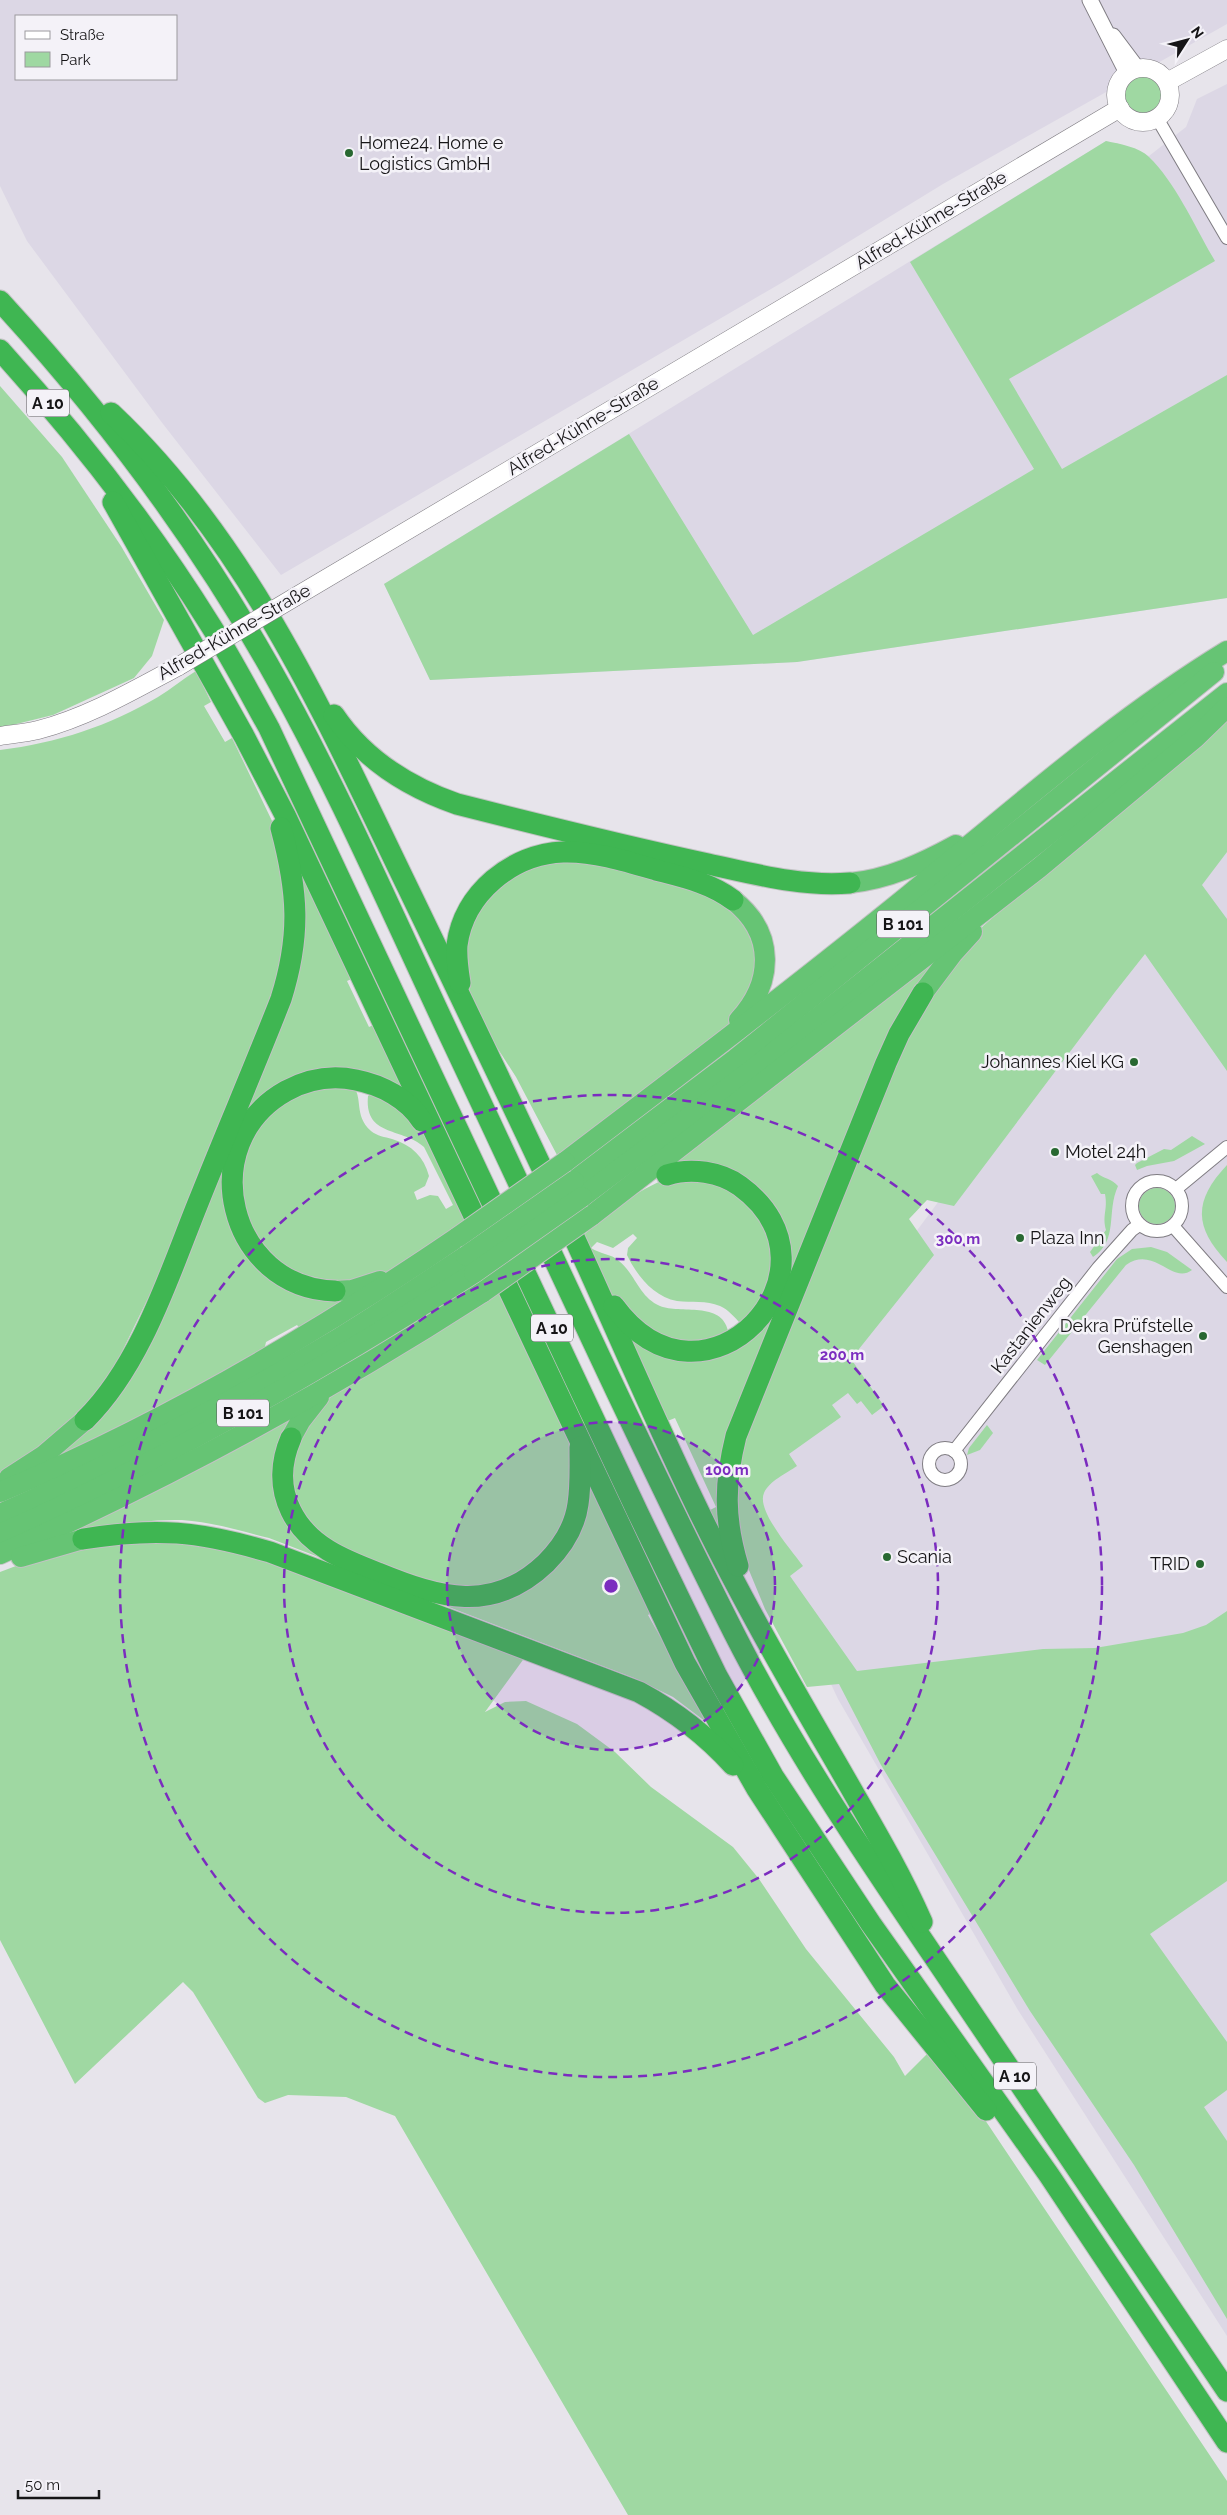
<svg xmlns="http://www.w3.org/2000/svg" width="1227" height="2515" font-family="Raleway,sans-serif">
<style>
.built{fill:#dcd7e5;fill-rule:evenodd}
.green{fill:#9fd8a2}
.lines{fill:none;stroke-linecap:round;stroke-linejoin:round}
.minor-casing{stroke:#7f7c82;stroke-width:14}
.tertiary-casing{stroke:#7f7c82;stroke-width:17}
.secondary-casing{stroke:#7f7c82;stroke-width:19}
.trunk-casing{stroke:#c2c2c3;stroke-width:22}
.motorway-casing{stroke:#c2c2c3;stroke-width:23}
.minor{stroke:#fff;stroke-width:12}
.tertiary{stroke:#fff;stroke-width:15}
.secondary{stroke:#fff;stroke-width:18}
.trunk{stroke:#66c474;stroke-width:20}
.motorway{stroke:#3fb652;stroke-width:21}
.secondary-bridge-casing{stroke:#7f7c82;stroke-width:19;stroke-linecap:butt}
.trunk-bridge-casing{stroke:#c2c2c3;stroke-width:22;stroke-linecap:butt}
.secondary-bridge{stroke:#fff;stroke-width:18}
.trunk-bridge{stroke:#66c474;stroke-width:20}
.ring{fill:none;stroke:#7b2cbf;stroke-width:2.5;stroke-dasharray:9 6}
.poi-dot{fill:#286831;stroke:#f4f2f8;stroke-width:2}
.labels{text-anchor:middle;stroke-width:5;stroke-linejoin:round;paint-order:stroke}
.shield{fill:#f4f2f8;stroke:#59575a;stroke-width:1}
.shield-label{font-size:16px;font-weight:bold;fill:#161517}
.poi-label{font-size:18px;fill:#161517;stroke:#f4f2f8;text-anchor:start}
.street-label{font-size:18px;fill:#161517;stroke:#f4f2f8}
.centre{fill:#7b2cbf;stroke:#f4f2f8;stroke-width:2.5}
.ring-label{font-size:15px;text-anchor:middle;font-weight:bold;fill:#7b2cbf;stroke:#f4f2f8;stroke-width:5;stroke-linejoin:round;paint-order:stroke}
</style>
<rect width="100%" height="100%" fill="#e7e4eb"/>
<!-- built -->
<g class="built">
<path d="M0,0H1227V24L943,184L783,282L281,575L163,424L27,241L0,186ZM16,16H176V79H16Z"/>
<polygon points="1227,84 1227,598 797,662 430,680 384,584 1106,141 1127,146 1149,156 1186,127 1197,99"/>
<polygon points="1227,833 1227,2336 1018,2010 838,1699 744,1499 761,1440 1067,1029"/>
</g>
<!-- green -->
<g class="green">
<circle cx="1144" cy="94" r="22"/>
<path d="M1106,141C1120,144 1139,147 1149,157C1176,183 1196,229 1215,261L1009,379L1062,469L1227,375V598L797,662L430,680L384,584L629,434L753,635L1034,469L910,262Z"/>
<polygon points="0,386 62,457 121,546 164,620 152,656 134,678 53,715 0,728"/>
<path d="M196,671L211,702L204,706L225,742L232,738L273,823L289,899L279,982L237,1089L151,1292L114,1368L88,1403L53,1440L0,1476V750C57,743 109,726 158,697C171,689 183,679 196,671Z"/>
<path d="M1227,717V852L1202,885L1227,919V1071L1145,954L1115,992L954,1206L927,1200L909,1219L934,1255L851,1359L884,1406L872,1415L861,1401L857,1404L848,1393L832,1405L841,1417L789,1454L797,1466C787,1473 769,1481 764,1493C756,1510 792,1551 803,1566L790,1576L857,1671L1043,1649L1095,1648L1183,1633L1206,1625L1227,1611V1881L1150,1934L1227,2042V2090L1204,2107L1227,2141V2319L1134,2165L1030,2011L881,1765L839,1684L807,1687L765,1609L741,1551L735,1521L742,1442L911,1023L983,926Z"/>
<polygon points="589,860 725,900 756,940 758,972 747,1004 724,1031 557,1155 516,1077 487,1032 470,993 464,962 470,924 488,893 535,862"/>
<polygon points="301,868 356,977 347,981 369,1027 380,1022 416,1103 329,1072 237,1135 248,1250 351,1300 301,1330 297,1325 266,1342 264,1351 155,1411 51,1462 90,1427 264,1064"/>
<polygon points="947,944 737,1409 721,1528 717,1530 708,1511 716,1507 675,1418 665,1422 624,1328 689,1356 773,1308 771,1210 669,1164"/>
<path d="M352,1085C364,1097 353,1115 371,1131C377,1136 385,1137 392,1139C412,1145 424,1157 429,1176L425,1186L414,1192L417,1200L430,1195L438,1196L446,1209L453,1205L424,1147C402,1127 364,1137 368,1096L375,1091L419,1121L468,1219L400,1265L381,1275L345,1284L288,1271L253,1237L238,1178L258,1124L298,1093Z"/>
<polygon points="1192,1136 1205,1144 1174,1161 1147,1166 1137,1170 1135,1165 1137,1163 1164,1149 1171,1150"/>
<path d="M1227,1165V1262C1194,1227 1193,1201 1227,1165Z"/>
<path d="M1097,1173C1104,1179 1111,1178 1118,1186C1106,1212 1119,1240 1093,1257L1090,1252L1106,1230C1102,1215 1108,1210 1105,1194H1101L1091,1176Z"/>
<path d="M669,1178L724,1182L768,1224L773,1285L741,1324C735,1318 728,1309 720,1306C706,1300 692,1303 677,1301C654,1297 637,1276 627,1255L628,1248L637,1238L633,1234L613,1248L597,1242L591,1248C600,1254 612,1254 619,1261C636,1275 639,1297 660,1306C680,1314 722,1301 728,1331L709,1344L658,1339L614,1300L581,1237C609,1214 635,1190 669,1178Z"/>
<circle cx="1157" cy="1206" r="18"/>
<path d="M1151,1247L1167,1252L1192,1270C1172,1285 1154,1245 1126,1265L1045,1365L1037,1360L1117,1259L1132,1249Z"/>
<polygon points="503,1290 571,1443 574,1504 545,1558 490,1587 439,1586 336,1547 303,1516 291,1484 294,1446 322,1404 331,1397"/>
<path d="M294,1413L290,1425L292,1519L418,1592L526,1586L588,1477L656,1610L648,1615L710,1725L673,1697L634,1678L269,1538C241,1531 212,1522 182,1520C146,1519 113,1526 78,1529Z"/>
<polygon points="987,1425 993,1433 980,1450 967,1455 969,1448"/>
<polygon points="198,1538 528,1653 485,1712 505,1702 526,1701 577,1724 615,1752 651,1787 733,1847 759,1879 806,1949 894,2057 905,2076 931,2050 979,2111 1227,2481 1227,2515 628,2515 395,2116 346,2097 288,2095 265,2103 258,2098 193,1992 183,1982 75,2084 0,1940 0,1572 61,1549"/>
</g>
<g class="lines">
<defs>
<g id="minor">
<polyline points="1157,118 1227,238"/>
<circle cx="1157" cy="1206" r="25"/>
<polyline points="1176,1189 1227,1147"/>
<polyline points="1173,1226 1227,1287"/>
<circle cx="945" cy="1464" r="16"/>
<polyline points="954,1451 1098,1268 1132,1230 1139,1225"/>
</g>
<g id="tertiary">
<polyline points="1090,0 1127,73"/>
<polyline points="1113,36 1137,68"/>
</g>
<g id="secondary">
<circle cx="1143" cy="95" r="27"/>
<polyline points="1167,82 1227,49"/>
<polyline points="295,597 1120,108"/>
<path d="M0,736C13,734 26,733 38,730C88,717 134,690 179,666"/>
</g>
<g id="trunk">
<path d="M850,883C889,879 923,863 956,845"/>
<path d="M733,900C776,934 773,983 739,1020"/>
<polyline points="923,993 953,953 972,932"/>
<path d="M565,1162C681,1074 797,986 910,894C1013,810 1114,720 1227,651"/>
<polyline points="574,1181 734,1060 1214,672"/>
<polyline points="582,1197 745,1075 1227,693"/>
<polyline points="591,1216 1039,868 1195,738 1227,707"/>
<polyline points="335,1291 352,1290 380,1281"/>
<polyline points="291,1438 301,1420 319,1397"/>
<polyline points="9,1478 43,1456 85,1420"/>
<path d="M0,1492C161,1425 314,1335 458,1237"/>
<path d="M0,1514C116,1463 230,1403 339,1338C382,1312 424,1283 466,1256"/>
<path d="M0,1534C166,1460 321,1370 474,1273"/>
<path d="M0,1554C168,1479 328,1392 483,1292"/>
<polyline points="21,1557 83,1539"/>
</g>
<g id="motorway">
<path d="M0,301C102,412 193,532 268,664C334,780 388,904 445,1026C541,1229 633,1433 734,1633C797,1757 876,1871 953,1985C1045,2121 1136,2256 1227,2391"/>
<path d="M0,350C78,436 150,528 211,626C232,659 250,694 269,728L638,1513L717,1676L773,1776L871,1924L1049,2175L1227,2442"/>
<path d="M111,413C249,543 326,719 407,886C461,998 515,1109 567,1222C613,1321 655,1422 703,1520C746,1608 796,1693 845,1778C872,1825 900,1872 922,1922"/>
<polyline points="113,502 244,736 285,815 685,1663 757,1789 885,1985 986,2110"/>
<path d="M334,715C363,758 408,787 457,804C540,825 624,846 708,864C755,874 801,887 850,883"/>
<path d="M460,983C458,970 456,958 457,945C464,893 512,854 563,852C594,851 626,861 656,870C683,877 711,883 733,900"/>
<path d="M335,1291C228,1288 193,1143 286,1091C308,1079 332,1075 356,1080C382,1085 408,1099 422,1121"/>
<path d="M614,1306C705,1430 854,1269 740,1186C721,1172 691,1167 667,1175"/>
<path d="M85,1420C141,1365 169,1275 198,1203C225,1135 254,1068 281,999C301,935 298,892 281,828"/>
<path d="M291,1438C281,1461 279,1487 291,1511C308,1546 344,1560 378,1573C439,1598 493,1614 546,1563C562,1547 575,1526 578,1504C581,1485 580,1466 580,1447"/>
<path d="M83,1539C157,1527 198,1531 270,1552L639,1692C676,1712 705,1734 733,1765"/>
<path d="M738,1566C724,1519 724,1484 736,1436L886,1063L899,1034L923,993"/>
</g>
</defs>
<!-- minor casing -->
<use href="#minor" class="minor-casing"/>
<!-- tertiary casing -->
<use href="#tertiary" class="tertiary-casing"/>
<!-- secondary casing -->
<use href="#secondary" class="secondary-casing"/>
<!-- trunk casing -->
<use href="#trunk" class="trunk-casing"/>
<!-- motorway casing -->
<use href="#motorway" class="motorway-casing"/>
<!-- minor -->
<use href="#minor" class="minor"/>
<!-- tertiary -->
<use href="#tertiary" class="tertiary"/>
<!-- secondary -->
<use href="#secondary" class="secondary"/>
<!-- trunk -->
<use href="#trunk" class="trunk"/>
<!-- motorway -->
<use href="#motorway" class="motorway"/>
<defs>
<polyline id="secondary-bridge" points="179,666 295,597"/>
<g id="trunk-bridge">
<polyline points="458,1237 565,1162"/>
<polyline points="466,1256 574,1181"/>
<polyline points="474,1273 582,1197"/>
<polyline points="483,1292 591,1216"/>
</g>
</defs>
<!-- secondary-bridge casing -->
<use href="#secondary-bridge" class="secondary-bridge-casing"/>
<!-- trunk-bridge casing -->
<use href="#trunk-bridge" class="trunk-bridge-casing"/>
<!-- secondary-bridge -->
<use href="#secondary-bridge" class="secondary-bridge"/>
<!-- trunk-bridge -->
<use href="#trunk-bridge" class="trunk-bridge"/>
</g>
<!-- distance rings -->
<circle cx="611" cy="1586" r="164" fill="#7b2cbf" fill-opacity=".12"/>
<g class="ring">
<circle cx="611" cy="1586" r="164"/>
<circle cx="611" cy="1586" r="327"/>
<circle cx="611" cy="1586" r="491"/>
</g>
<!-- markers -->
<g class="poi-dot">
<circle cx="349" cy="153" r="5"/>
<circle cx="1134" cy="1062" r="5"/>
<circle cx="1055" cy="1152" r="5"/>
<circle cx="1020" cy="1238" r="5"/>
<circle cx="1203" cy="1336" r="5"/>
<circle cx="887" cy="1557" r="5"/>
<circle cx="1200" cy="1564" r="5"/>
</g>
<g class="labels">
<!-- shield labels -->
<g class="shield">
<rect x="27" y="389.5" width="42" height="27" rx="4"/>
<rect x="877" y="910.5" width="52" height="27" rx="4"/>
<rect x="531" y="1314.5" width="42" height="27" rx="4"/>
<rect x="217" y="1399.5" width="52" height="27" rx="4"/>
<rect x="994" y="2062.5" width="42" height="27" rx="4"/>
</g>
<g class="shield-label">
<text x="48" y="409">A 10</text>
<text x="903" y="930">B 101</text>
<text x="552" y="1334">A 10</text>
<text x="243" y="1419">B 101</text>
<text x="1015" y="2082">A 10</text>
</g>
<!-- poi labels -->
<g class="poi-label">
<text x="359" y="149">Home24. Home e<tspan x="359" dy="21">Logistics GmbH</tspan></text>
<text x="1124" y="1068" text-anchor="end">Johannes Kiel KG</text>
<text x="1065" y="1158">Motel 24h</text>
<text x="1030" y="1244">Plaza Inn</text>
<text x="1193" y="1332" text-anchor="end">Dekra Prüfstelle<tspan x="1193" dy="21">Genshagen</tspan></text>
<text x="897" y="1563">Scania</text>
<text x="1190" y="1570" text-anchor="end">TRID</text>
</g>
<!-- street labels -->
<g class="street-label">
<text transform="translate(931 220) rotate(-31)" y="6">Alfred-Kühne-Straße</text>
<text transform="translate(583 426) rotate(-31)" y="6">Alfred-Kühne-Straße</text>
<text transform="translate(234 632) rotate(-30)" y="6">Alfred-Kühne-Straße</text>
<text transform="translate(1031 1325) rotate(-52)" y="6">Kastanienweg</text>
</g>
</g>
<circle cx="611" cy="1586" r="8" class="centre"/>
<g class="ring-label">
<text x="958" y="1244">300 m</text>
<text x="842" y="1360">200 m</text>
<text x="727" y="1475">100 m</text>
</g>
<!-- legend -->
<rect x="15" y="15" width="162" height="65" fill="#f4f2f8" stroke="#9b9a9e"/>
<rect x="25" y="31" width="25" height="8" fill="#ffffff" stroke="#9b9a9e"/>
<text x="60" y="40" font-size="15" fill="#161517">Straße</text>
<rect x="25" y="52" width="25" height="15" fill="#9fd8a2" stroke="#9b9a9e"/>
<text x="60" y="65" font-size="15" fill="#161517">Park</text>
<!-- north arrow -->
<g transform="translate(1187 40) rotate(54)" stroke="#f4f2f8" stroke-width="4" paint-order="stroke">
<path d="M0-4L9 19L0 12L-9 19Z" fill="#161517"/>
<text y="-8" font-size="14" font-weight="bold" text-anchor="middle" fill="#161517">N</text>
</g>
<!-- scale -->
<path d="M18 2490v8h81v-8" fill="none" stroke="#161517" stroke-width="2.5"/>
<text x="25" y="2490" font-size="15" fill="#161517" stroke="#f4f2f8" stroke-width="4" paint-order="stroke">50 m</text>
</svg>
